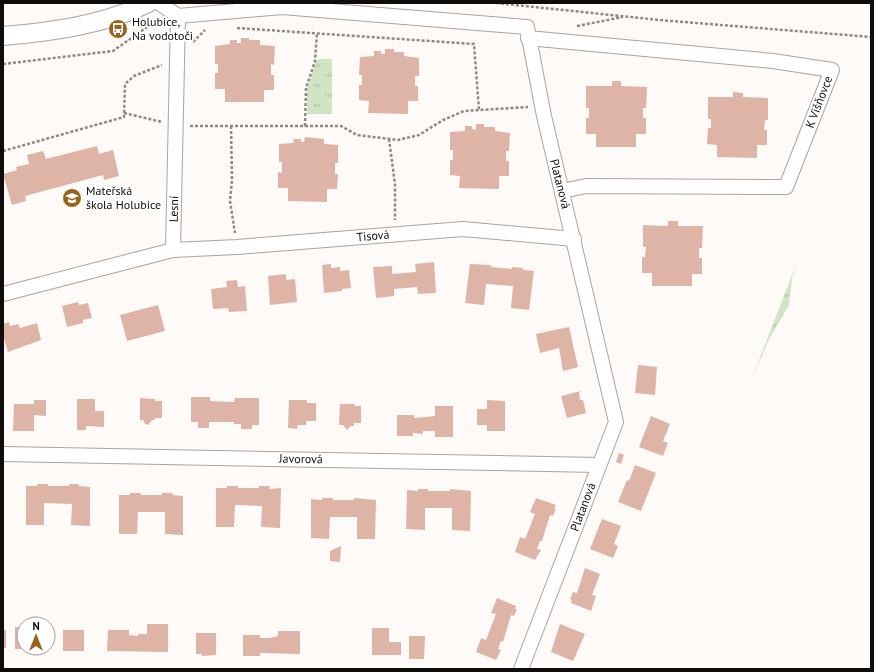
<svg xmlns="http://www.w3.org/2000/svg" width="874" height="672" font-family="'PT Sans',sans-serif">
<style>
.grass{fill:url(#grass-tufts)}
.building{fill:#ddb4a6}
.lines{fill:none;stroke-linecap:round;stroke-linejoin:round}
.minor-casing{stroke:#aaa3a1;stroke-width:16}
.tertiary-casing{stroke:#aaa3a1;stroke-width:20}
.path{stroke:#8c8987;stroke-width:2.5;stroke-dasharray:3 2;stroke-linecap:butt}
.minor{stroke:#fff;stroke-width:14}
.tertiary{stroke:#fff;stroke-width:18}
.labels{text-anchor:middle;stroke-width:4;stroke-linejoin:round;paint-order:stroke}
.poi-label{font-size:12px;fill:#0f0d0c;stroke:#fff;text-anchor:start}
.street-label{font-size:12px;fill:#0f0d0c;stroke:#fff}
</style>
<defs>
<pattern id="grass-tufts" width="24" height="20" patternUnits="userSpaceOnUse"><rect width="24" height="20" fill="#d1e4c4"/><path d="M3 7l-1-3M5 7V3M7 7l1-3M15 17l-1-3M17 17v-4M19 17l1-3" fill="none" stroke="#b2c2a7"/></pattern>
</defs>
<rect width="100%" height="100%" fill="#fefaf8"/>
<!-- grass -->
<g class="grass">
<polygon points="320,59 332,59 332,114 307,114 307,89 316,61"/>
<polygon points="798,260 792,278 789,305 769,339 750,383"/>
</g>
<!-- building -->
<g class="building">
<polygon points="241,38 249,38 249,40 260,40 260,45 275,46 274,65 271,64 271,75 274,75 274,90 264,90 264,102 225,102 225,89 215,89 215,73 218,73 218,64 215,64 215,46 230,44 230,40 237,40 237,43 241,43"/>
<polygon points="385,49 394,49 394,52 404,52 404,56 419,58 419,76 415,76 415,86 418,86 418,101 408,101 408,114 368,113 369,101 359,100 359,85 362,85 362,75 359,75 360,57 374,56 374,51 381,51 381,54 385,54"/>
<polygon points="612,81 621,81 621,86 647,87 646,108 643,108 643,118 646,118 646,134 636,134 636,147 596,147 596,134 586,134 586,118 589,118 589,108 586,108 586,86 612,86"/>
<polygon points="733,92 743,93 743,97 768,98 768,120 765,120 764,130 767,130 767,145 757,145 757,158 717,157 717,145 707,144 708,128 711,128 711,119 708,119 708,97 733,97"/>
<polygon points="476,124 484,124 484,127 495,127 495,131 510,133 509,151 506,151 506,161 509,161 509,176 499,176 499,189 459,188 460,176 450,175 450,160 453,160 453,150 450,150 450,132 465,131 465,126 472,126 472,129 476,130"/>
<polygon points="305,137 324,139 324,144 338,145 338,163 335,163 335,174 338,174 337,189 327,189 327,202 288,201 288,188 278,188 278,172 282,173 282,162 279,162 279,144 293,143 294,139 301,139 301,142 304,142"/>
<polygon points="97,146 99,154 113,150 119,176 104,180 103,175 25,196 26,201 12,205 3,174 17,170 16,167 29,164 27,155 43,151 46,159"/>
<polygon points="668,221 678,221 678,226 703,226 702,248 699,248 699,258 702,258 702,274 692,274 692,286 652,286 652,273 642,273 642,257 645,257 646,247 643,247 643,225 668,226"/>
<polygon points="434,262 436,293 418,294 417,287 394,289 394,296 376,298 373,267 392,266 392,274 416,272 415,264"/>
<polygon points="331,264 331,268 340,267 340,271 349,270 351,288 342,289 342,291 324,293 322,265"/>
<polygon points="470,264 491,265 491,267 512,269 512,267 523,268 523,270 534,271 529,310 511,308 513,286 486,284 484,305 465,303"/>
<polygon points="286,274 286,280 295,279 297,302 270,305 268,276"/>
<polygon points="237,280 238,287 245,286 247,311 229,312 228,308 213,309 211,289 227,287 226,281"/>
<polygon points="78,302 79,305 88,303 92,318 83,320 83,323 67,327 62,306"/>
<polygon points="158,305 165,331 127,341 120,315"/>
<polygon points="9,322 10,326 18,324 20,328 37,323 41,340 8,352 3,335 3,324"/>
<polygon points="569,327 578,367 563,371 559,348 540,353 536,334"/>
<polygon points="638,365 657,367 655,395 635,393"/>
<polygon points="581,391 579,393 580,400 583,400 586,413 567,418 561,396"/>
<polygon points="191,397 210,397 210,401 234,402 235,398 259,398 259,425 252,425 252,429 241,429 241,424 234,424 234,422 209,422 209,428 198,428 198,422 191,422"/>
<polygon points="140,398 155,399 155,401 162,401 162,418 155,418 155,420 152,420 148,425 145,424 143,420 140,420"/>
<polygon points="77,399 95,399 95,411 104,411 104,427 86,426 86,430 77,430"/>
<polygon points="34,400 46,400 46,416 34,415 34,431 13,431 14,404 34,404"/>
<polygon points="289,400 307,400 307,403 316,403 316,421 306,421 306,425 298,425 297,429 288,428"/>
<polygon points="487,400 505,401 505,431 487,431 487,425 477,425 477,409 487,409"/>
<polygon points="340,404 355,404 354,406 361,406 361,423 354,423 354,426 351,426 347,430 343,425 339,425"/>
<polygon points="435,406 453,406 453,437 435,437 435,431 423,431 423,434 413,433 413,436 397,436 397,415 414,415 414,418 435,416"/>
<polygon points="651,416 670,424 663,441 668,443 663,456 639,447"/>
<polygon points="619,453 624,455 621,464 616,462"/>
<polygon points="635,465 656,473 641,511 618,502 627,480 629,481"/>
<polygon points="37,484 48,484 48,486 69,486 69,484 79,484 79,486 90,487 90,526 71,525 72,504 44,503 44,525 26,525 26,486 37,486"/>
<polygon points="227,486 238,486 238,488 259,488 259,486 270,486 269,489 281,488 280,528 261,527 262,506 235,505 234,527 216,527 216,488 227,488"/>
<polygon points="418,489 428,489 428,491 450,491 450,489 471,491 470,531 452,530 452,508 425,508 425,530 406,529 407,490 418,491"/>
<polygon points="130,493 141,493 141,495 162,495 162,493 173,493 172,495 183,496 183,535 165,534 165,512 138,512 137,534 119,534 119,495 130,495"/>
<polygon points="322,498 333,498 333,500 354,500 354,498 376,500 375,539 357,539 357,517 330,517 329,539 311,538 311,499 322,500"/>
<polygon points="536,498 556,505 554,508 556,509 553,516 550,515 542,541 540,541 537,549 541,550 535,560 515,552 520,537 525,539 535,514 530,512"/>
<polygon points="602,519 621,526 614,544 618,546 613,558 590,549"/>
<polygon points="341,546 340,562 330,561 330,551"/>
<polygon points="585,568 600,574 592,595 596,596 591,611 571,603 572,600 570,599 573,592 577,593"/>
<polygon points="497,598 516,606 515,609 517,609 514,616 511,615 503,642 501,641 498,649 501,650 496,660 476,652 481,638 486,640 496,614 491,613"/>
<polygon points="147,624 168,624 168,652 107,651 108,630 129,630 129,635 138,636 138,634 147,634"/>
<polygon points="560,624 585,634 573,661 551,652"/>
<rect x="15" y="627" width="9" height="22"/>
<polygon points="372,628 389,628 389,642 401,642 401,655 372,655"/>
<rect x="3" y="630" width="3" height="18"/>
<rect x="63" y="630" width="21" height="21"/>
<polygon points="278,631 300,631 300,654 260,653 260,656 243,656 243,635 260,635 260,638 270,638 278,636"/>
<polygon points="196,633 216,633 216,655 202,656 202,654 196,654"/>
<polygon points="409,636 425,636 424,659 409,659"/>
</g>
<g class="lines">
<defs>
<g id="minor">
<polyline points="159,3 178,16 173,250"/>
<polyline points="178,16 282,7 527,27 544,116 616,422 521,669"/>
<polyline points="528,38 773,61 832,70 786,187 586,186 562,191"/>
<polyline points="3,294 173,250 237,247 463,229 574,239"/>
<polyline points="3,454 598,465"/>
</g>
<path id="tertiary" d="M3,36C51,32 104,25 148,3"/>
</defs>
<!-- minor casing -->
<use href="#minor" class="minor-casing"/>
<!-- tertiary casing -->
<use href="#tertiary" class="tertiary-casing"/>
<!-- path -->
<g class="path">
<polyline points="496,3 659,20 871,37"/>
<polyline points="577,26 623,17"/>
<polyline points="237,28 474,44 479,110"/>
<polyline points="193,42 205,30"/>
<polyline points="3,64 113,51 157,20"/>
<polyline points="124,113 162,122"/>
<polyline points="190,126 341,126 357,135 398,140 419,135 443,120 464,111 528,107"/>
<polyline points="231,126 232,180 230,201 235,233"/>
<polyline points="305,126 306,88 315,61 317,33"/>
<polyline points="389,139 395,184 395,220"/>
<polyline points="3,151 124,117 125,84 134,76 162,65"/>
</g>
<!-- minor -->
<use href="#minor" class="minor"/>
<!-- tertiary -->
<use href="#tertiary" class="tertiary"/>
</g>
<!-- icons -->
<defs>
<symbol id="bus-disc" viewBox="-11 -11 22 22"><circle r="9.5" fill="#976318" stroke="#fff"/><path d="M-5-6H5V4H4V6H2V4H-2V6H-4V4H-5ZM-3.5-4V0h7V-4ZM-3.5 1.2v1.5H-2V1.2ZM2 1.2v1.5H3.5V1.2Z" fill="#fff"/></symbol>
<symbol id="school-disc" viewBox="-11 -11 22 22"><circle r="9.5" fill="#976318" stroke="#fff"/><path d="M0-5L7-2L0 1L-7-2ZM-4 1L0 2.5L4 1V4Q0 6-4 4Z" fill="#fff"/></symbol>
</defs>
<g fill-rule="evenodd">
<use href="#bus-disc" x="107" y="18" width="22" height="22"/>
<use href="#school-disc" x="61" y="187" width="22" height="22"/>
</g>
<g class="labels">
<!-- poi labels -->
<g class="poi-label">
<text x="132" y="26">Holubice,<tspan x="132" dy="14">Na vodotoči</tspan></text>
<text x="86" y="195">Mateřská<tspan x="86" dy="14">škola Holubice</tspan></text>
</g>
<!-- street labels -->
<g class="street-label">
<text transform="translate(819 102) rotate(-69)" y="4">K Višňovce</text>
<text transform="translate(560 184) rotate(76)" y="4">Platanová</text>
<text transform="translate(174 209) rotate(-89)" y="4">Lesní</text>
<text transform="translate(373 236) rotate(-5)" y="4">Tisová</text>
<text transform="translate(301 459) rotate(1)" y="4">Javorová</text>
<text transform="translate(583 507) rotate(-69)" y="4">Platanová</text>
</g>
</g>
<!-- border -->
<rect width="874" height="672" fill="none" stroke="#0f0d0c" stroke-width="8"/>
<!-- north arrow -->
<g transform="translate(36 636)"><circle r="19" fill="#ffffff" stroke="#9f9e9e"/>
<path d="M0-3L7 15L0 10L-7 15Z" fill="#976318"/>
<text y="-6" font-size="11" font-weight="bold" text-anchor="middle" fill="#0f0d0c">N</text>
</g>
</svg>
